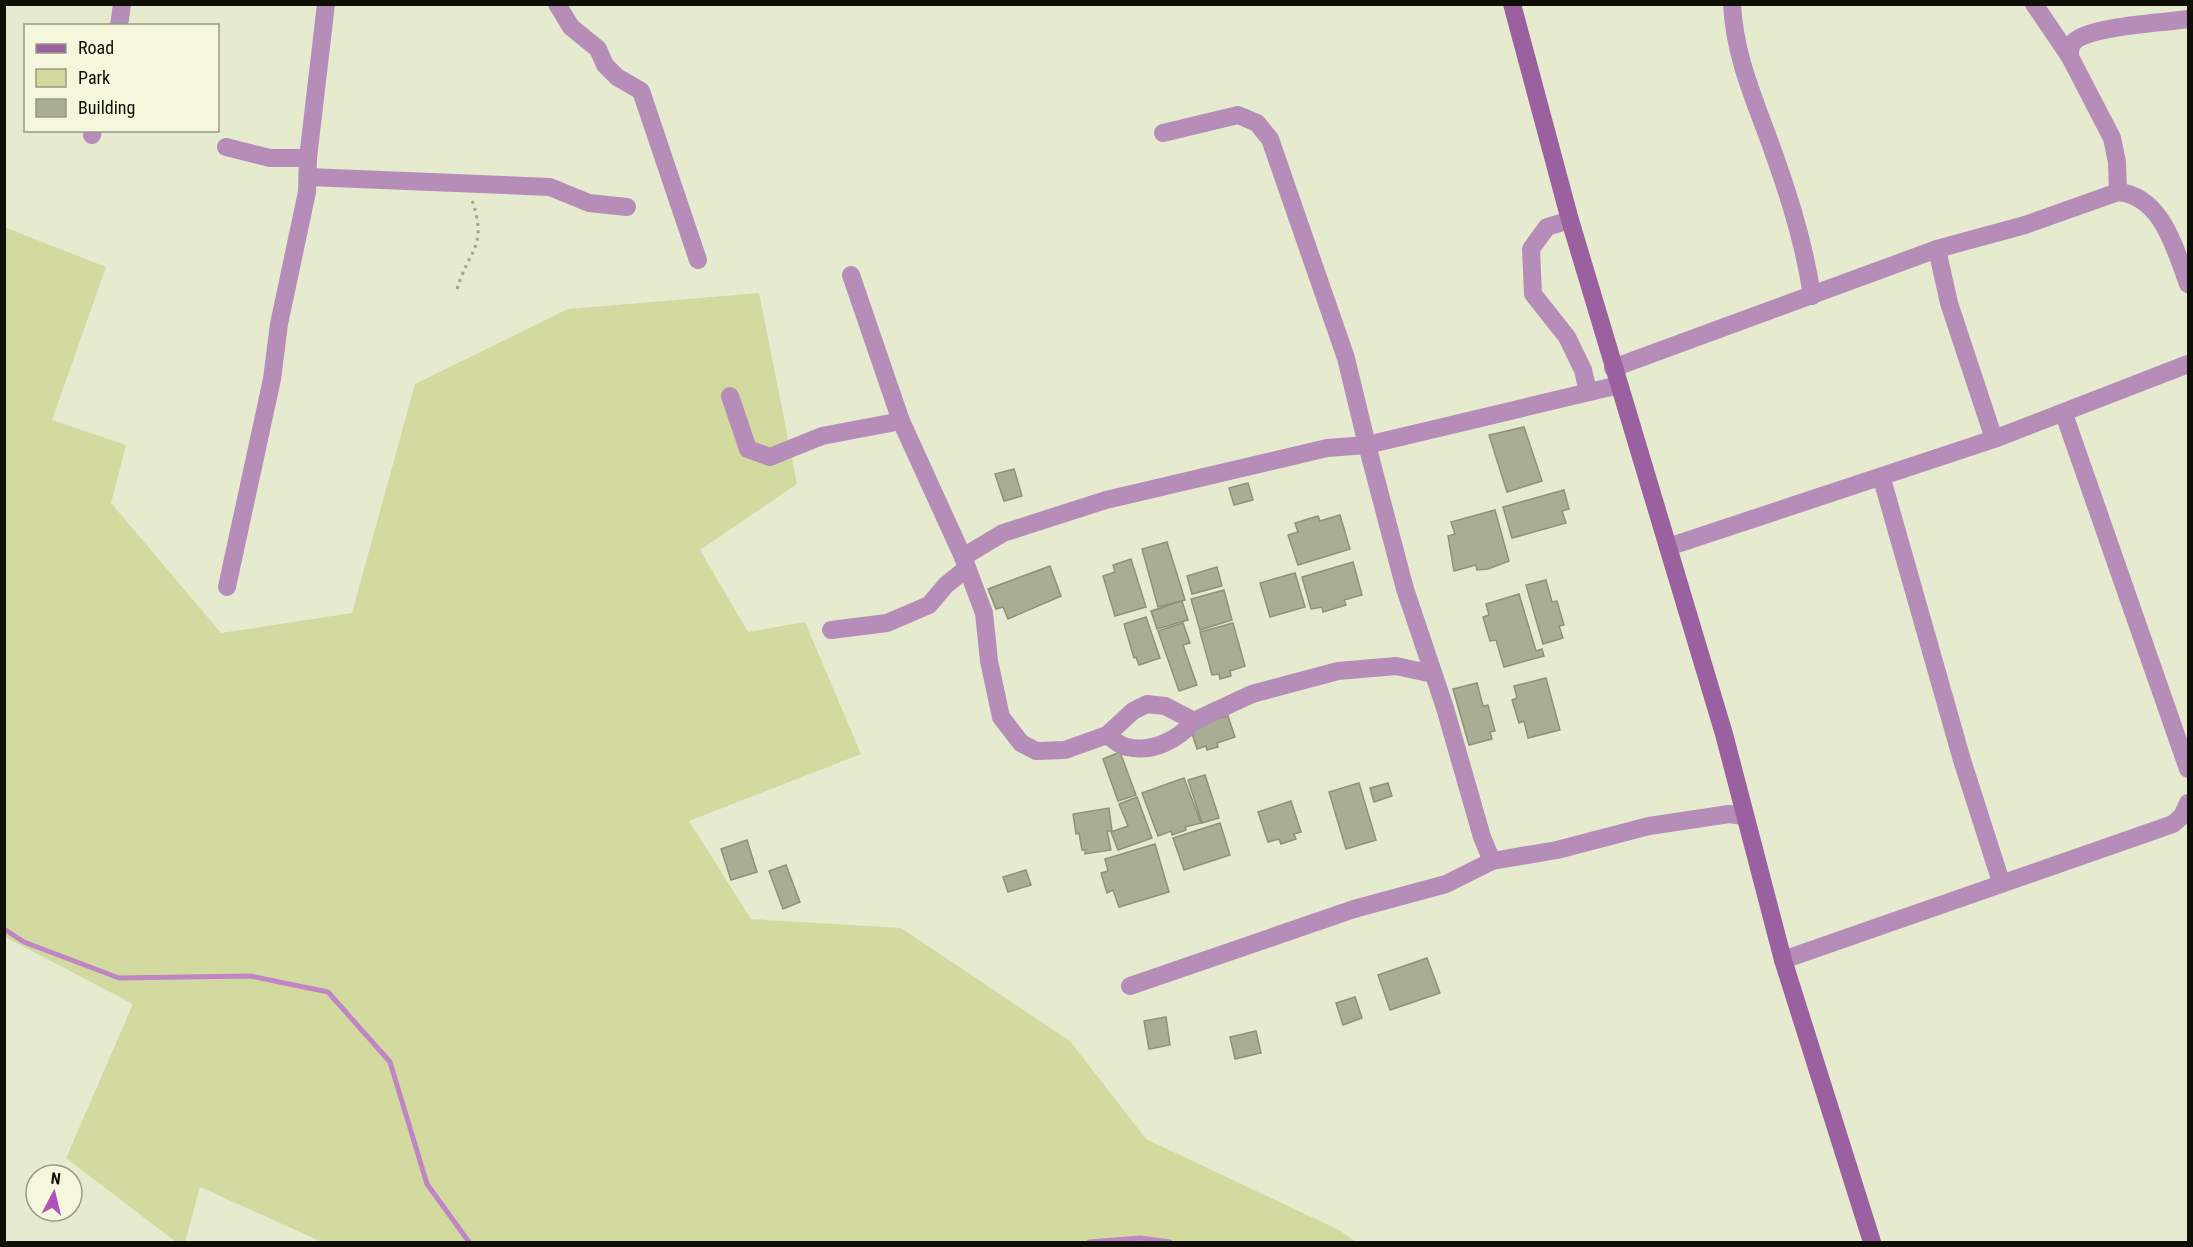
<svg xmlns="http://www.w3.org/2000/svg" width="2193" height="1247" font-family="'Roboto Condensed',sans-serif">
<style>
.green{fill:#d3da9f}
.lines{fill:none;stroke-linecap:round;stroke-linejoin:round}
.stream{stroke:#c085c5;stroke-width:5}
.building{fill:#a9ad93;stroke:#8f9279;stroke-width:1.5}
.path{stroke:#a1a48f;stroke-width:3;stroke-dasharray:3 4.5;stroke-linecap:butt}
.street{stroke:#b58db8;stroke-width:18}
.secondary{stroke:#9a60a0;stroke-width:18}
</style>
<rect width="100%" height="100%" fill="#e6eacf"/>
<!-- green -->
<polygon class="green" points="4,227 106,267 52,420 126,445 111,503 221,633 352,613 415,384 568,309 759,293 797,484 700,550 748,632 805,622 861,754 689,821 751,919 901,928 1070,1041 1146,1139 1339,1230 1356,1242 322,1242 200,1187 185,1242 176,1242 66,1158 133,1004 5,937"/>
<g class="lines">
<!-- stream -->
<g class="stream">
<polyline points="4,929 24,942 119,978 250,976 328,992 390,1062 427,1184 469,1242"/>
<polyline points="1089,1242 1140,1238 1170,1242"/>
</g>
</g>
<!-- building -->
<g class="building">
<polygon points="1524,427 1542,481 1507,492 1489,435"/>
<polygon points="1014,469 1022,496 1004,501 995,474"/>
<polygon points="1248,483 1253,500 1234,505 1229,488"/>
<polygon points="1564,490 1569,509 1562,511 1566,523 1512,538 1503,507"/>
<polygon points="1495,510 1509,561 1488,569 1477,570 1476,565 1454,571 1448,536 1455,534 1451,522"/>
<polygon points="1340,515 1350,549 1298,565 1288,535 1298,532 1295,523 1318,516 1320,521"/>
<polygon points="1167,542 1185,600 1158,607 1142,549"/>
<polygon points="1131,559 1146,607 1115,616 1103,576 1115,572 1113,565"/>
<polygon points="1353,562 1362,595 1344,600 1346,605 1323,612 1322,607 1311,609 1302,577"/>
<polygon points="1050,566 1061,596 1008,619 1003,607 996,609 988,589"/>
<polygon points="1217,567 1222,586 1192,594 1187,576"/>
<polygon points="1295,573 1305,607 1270,617 1260,583"/>
<polygon points="1546,580 1552,602 1557,601 1564,625 1559,626 1563,638 1543,644 1526,585"/>
<polygon points="1224,590 1232,620 1200,630 1191,599"/>
<polygon points="1519,594 1536,651 1542,649 1544,656 1504,667 1496,640 1490,641 1483,617 1489,615 1486,604"/>
<polygon points="1182,601 1188,620 1157,629 1151,611"/>
<polygon points="1146,617 1160,658 1139,665 1136,657 1134,658 1124,624"/>
<polygon points="1183,623 1190,643 1183,645 1197,685 1179,691 1158,631"/>
<polygon points="1233,623 1245,666 1230,671 1231,676 1220,679 1219,674 1212,675 1200,632"/>
<polygon points="1546,678 1560,730 1528,738 1524,721 1519,723 1512,700 1517,698 1514,686"/>
<polygon points="1477,683 1483,706 1488,705 1495,731 1490,732 1492,739 1469,745 1453,689"/>
<polygon points="1228,716 1235,737 1217,743 1218,747 1207,750 1206,746 1197,749 1190,727"/>
<polygon points="1120,752 1136,795 1118,801 1103,759"/>
<polygon points="1205,775 1219,818 1202,823 1188,780"/>
<polygon points="1184,778 1201,823 1185,827 1186,830 1172,835 1171,831 1158,836 1142,793"/>
<polygon points="1359,783 1376,840 1346,849 1329,792"/>
<polygon points="1388,783 1392,796 1374,802 1370,788"/>
<polygon points="1137,797 1152,838 1118,850 1111,832 1128,826 1119,804"/>
<polygon points="1291,801 1301,832 1294,834 1296,839 1281,844 1279,839 1268,842 1258,812"/>
<polygon points="1109,808 1112,831 1107,831 1111,850 1085,854 1085,850 1082,850 1079,833 1076,834 1073,814"/>
<polygon points="1220,823 1230,855 1184,870 1173,838"/>
<polygon points="747,840 757,872 731,880 721,849"/>
<polygon points="1155,844 1169,892 1119,907 1113,890 1107,893 1101,873 1108,871 1105,859"/>
<polygon points="786,865 800,902 783,909 769,871"/>
<polygon points="1026,870 1031,885 1008,892 1003,877"/>
<polygon points="1427,958 1440,993 1390,1010 1378,975"/>
<polygon points="1355,997 1362,1018 1343,1025 1336,1003"/>
<polygon points="1166,1017 1170,1045 1149,1049 1144,1021"/>
<polygon points="1256,1031 1261,1053 1235,1059 1230,1037"/>
</g>
<g class="lines">
<!-- path -->
<path class="path" d="M457,289C469,249 488,247 472,200"/>
<!-- street -->
<g class="street">
<polyline points="557,4 571,27 598,49 605,65 617,77 641,91 698,260"/>
<path d="M1732,4C1735,60 1756,102 1774,154C1791,201 1805,247 1812,296"/>
<polyline points="2034,4 2070,57 2112,138 2117,162 2118,192"/>
<polyline points="119,26 122,4"/>
<path d="M2070,57C2070,50 2070,45 2076,40C2094,26 2163,23 2188,19"/>
<polyline points="1163,133 1238,115 1257,123 1270,139 1346,358 1367,445 1327,448 1106,500 1003,533 963,557 984,613 989,661 1001,717 1021,743 1036,751 1065,750 1107,735 1133,711 1147,704 1165,706 1194,721 1252,694 1338,671 1396,666 1433,674"/>
<polyline points="92,135 93,130"/>
<polyline points="226,147 270,158 308,158"/>
<polyline points="309,177 550,187 589,203 627,207"/>
<polyline points="1570,220 1547,227 1531,249 1533,294 1567,337 1583,370 1588,392"/>
<polyline points="1937,249 1949,303 1994,439"/>
<polyline points="851,275 901,421 963,557"/>
<path d="M1613,368L1937,249L2025,225L2118,192C2162,196 2175,249 2188,284"/>
<polyline points="730,396 748,449 770,457 822,436 901,421"/>
<polyline points="2064,414 2188,769"/>
<polyline points="1882,479 1962,760 2001,882"/>
<polyline points="1668,547 1994,439 2188,364"/>
<polyline points="227,587 272,379 279,324 307,192 308,158 326,4"/>
<polyline points="831,630 887,623 929,605 946,585 967,568"/>
<path d="M1107,735C1113,739 1120,746 1127,747C1152,753 1178,740 1194,721"/>
<polyline points="1492,861 1482,837 1445,708 1405,589 1367,445 1619,385"/>
<polyline points="1783,960 2173,824 2182,816 2188,803"/>
<polyline points="1130,986 1354,909 1446,884 1492,861 1557,850 1649,826 1729,814 1744,816"/>
</g>
<!-- secondary -->
<polyline class="secondary" points="1512,4 1570,220 1724,734 1783,960 1872,1242"/>
</g>
<!-- border -->
<rect width="2193" height="1247" fill="none" stroke="#0e0f06" stroke-width="12"/>
<!-- legend -->
<rect x="24" y="24" width="195" height="108" fill="#f4f7dc" stroke="#989a86" stroke-width="1.5"/>
<rect x="36" y="44" width="30" height="9" fill="#9a60a0" stroke="#989a86" stroke-width="1.5"/>
<text x="78" y="54" font-size="18" fill="#0e0f06">Road</text>
<rect x="36" y="69" width="30" height="18" fill="#d3da9f" stroke="#989a86" stroke-width="1.5"/>
<text x="78" y="84" font-size="18" fill="#0e0f06">Park</text>
<rect x="36" y="99" width="30" height="18" fill="#a9ad93" stroke="#989a86" stroke-width="1.5"/>
<text x="78" y="114" font-size="18" fill="#0e0f06">Building</text>
<!-- north arrow -->
<g transform="translate(54 1193) rotate(7)"><circle r="28" fill="#f4f7dc" stroke="#989a86" stroke-width="1.5"/>
<path d="M0-4.5L10 22L0 15L-10 22Z" fill="#b152bc"/>
<text y="-9" font-size="16" font-weight="bold" text-anchor="middle" fill="#0e0f06">N</text>
</g>
</svg>
